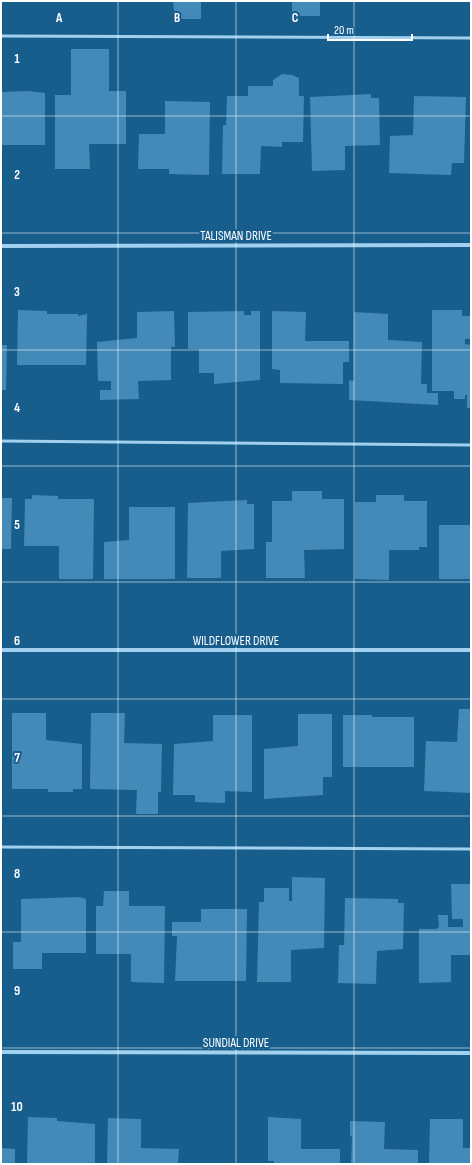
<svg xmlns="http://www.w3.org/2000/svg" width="472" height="1165" font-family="'Sofia Sans Condensed',sans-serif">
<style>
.building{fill:#448ab8}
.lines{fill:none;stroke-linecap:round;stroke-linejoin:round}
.lane{stroke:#a2d1ef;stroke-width:3}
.street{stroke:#a2d1ef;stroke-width:4}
.grid{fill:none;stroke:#fff;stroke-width:1;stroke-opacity:0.55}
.labels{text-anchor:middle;stroke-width:4;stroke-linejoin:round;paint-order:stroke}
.street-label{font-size:13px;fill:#fff;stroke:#175e8d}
.grid-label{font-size:13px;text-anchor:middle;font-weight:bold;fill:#fff;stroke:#175e8d;stroke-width:4;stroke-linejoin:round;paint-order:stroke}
</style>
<rect width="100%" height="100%" fill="#175e8d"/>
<!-- building -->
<g class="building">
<polygon points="173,1 201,1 201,19 175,19"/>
<rect x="292" y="1" width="28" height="15"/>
<polygon points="71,49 109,49 109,91 126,91 126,144 89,144 90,169 55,169 55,95 71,95"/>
<polygon points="282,74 292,75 299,78 299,96 304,96 303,142 282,142 282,147 261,146 260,174 222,174 223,125 226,125 227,96 248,96 248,86 273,86 273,80"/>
<polygon points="28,91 45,93 45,145 1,145 1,92"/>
<polygon points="371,94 371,98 379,98 380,145 345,146 345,170 312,171 310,97"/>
<polygon points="414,96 466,97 464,163 452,163 451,175 389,173 390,136 413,135"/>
<polygon points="165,101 210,102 209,175 169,174 169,169 138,169 139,134 165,134"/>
<polygon points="18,310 47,311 47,314 78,314 78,316 87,314 86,365 17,365"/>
<polygon points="432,310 462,310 462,316 471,316 471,339 465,339 465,344 471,345 471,408 467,408 467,395 465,395 465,399 454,399 454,391 432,391"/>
<polygon points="174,311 175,347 171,347 171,380 138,381 139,399 100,400 100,390 111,390 111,381 98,381 97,342 137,338 137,312"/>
<polygon points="244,311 244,315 251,315 251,311 260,311 260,380 214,384 214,373 199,373 199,349 188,349 188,312"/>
<polygon points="272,311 306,312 305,341 349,341 349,362 343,362 343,384 280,383 280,370 272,369"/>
<polygon points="354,312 388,314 388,340 422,342 421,384 427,384 427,393 438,393 438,405 349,400 349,380 354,381"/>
<polygon points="1,345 7,345 6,390 1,390"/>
<polygon points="292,491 322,491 322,499 344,499 344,549 304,550 305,578 266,578 266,542 272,542 272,501 292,501"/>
<polygon points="32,495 58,496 58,499 94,499 93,579 59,579 59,546 24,546 25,499 32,499"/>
<polygon points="376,495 404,495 404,501 427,501 427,547 419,547 419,550 389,550 389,580 355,579 355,502 376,502"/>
<polygon points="1,498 12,498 11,549 1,549"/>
<polygon points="247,500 247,504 254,504 254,549 221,551 221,578 187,578 188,503"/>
<polygon points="129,507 175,507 175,579 104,579 104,542 129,540"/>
<rect x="439" y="525" width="32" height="54"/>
<polygon points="459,709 471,709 471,793 424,791 426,741 457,742"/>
<polygon points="12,713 46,713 46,740 82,744 82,789 73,789 73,792 48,792 48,789 12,789"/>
<polygon points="91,713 125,713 124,743 162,744 161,792 158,792 158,814 136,814 137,790 90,789"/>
<polygon points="298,714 332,714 332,777 323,777 323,795 264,799 264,749 298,746"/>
<polygon points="213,715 252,715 252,792 225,791 225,803 195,802 195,795 173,795 174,744 213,741"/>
<polygon points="343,715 372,715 372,717 414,717 414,767 343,767"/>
<polygon points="292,877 325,878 324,948 291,950 291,982 257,982 259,902 264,902 264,888 289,888 289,901 292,901"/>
<polygon points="451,884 471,884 471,955 451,955 451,982 419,983 419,929 436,929 439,927 438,915 448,915 448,927 463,927 463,919 452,919"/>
<polygon points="104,891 129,891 129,906 165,906 164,983 131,982 131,954 96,954 96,906 103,906"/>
<polygon points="79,897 86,899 86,953 42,953 42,969 13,969 13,942 21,942 21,899"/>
<polygon points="345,898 398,899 398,903 404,903 403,949 377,951 376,984 338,983 339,945 344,945"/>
<polygon points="201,909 247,909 246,981 175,981 177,936 172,936 172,922 201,922"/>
<polygon points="28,1117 57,1118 57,1121 95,1124 95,1164 27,1164"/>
<polygon points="268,1117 301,1119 301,1149 340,1149 340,1164 274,1164 274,1161 268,1161"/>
<polygon points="108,1118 141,1119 141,1148 179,1149 178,1164 107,1164"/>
<polygon points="430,1119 463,1119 463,1148 471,1148 471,1164 429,1164"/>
<polygon points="350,1121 385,1122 384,1149 418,1150 418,1164 351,1164 352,1136 350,1136"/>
<polygon points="1,1148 15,1149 15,1164 1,1164"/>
</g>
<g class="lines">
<!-- lane -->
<g class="lane">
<polyline points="1,36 471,38"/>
<polyline points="1,441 471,445"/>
<polyline points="1,847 471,849"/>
</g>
<!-- street -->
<g class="street">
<polyline points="1,246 471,245"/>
<polyline points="1,650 471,650"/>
<polyline points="1,1052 471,1053"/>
</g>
</g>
<!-- grid -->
<path class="grid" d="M118,1V1164M236,1V1164M354,1V1164M1,116H471M1,233H471M1,350H471M1,466H471M1,582H471M1,699H471M1,816H471M1,932H471M1,1048H471"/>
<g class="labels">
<!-- street labels -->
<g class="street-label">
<text x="236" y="240">TALISMAN DRIVE</text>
<text x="236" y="645">WILDFLOWER DRIVE</text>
<text x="236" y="1047">SUNDIAL DRIVE</text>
</g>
</g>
<g class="grid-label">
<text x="59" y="22">A</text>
<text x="177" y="22">B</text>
<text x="295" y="22">C</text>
<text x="17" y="63">1</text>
<text x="17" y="179">2</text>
<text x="17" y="296">3</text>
<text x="17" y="412">4</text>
<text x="17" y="529">5</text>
<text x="17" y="645">6</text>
<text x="17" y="762">7</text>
<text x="17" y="878">8</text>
<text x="17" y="995">9</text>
<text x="17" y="1111">10</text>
</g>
<!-- border -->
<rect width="472" height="1165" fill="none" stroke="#ffffff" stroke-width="4"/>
<!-- scale -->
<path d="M328 34v6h84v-6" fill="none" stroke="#ffffff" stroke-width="2"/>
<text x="334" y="34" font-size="12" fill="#ffffff" stroke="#175e8d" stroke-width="3" paint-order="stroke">20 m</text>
</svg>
